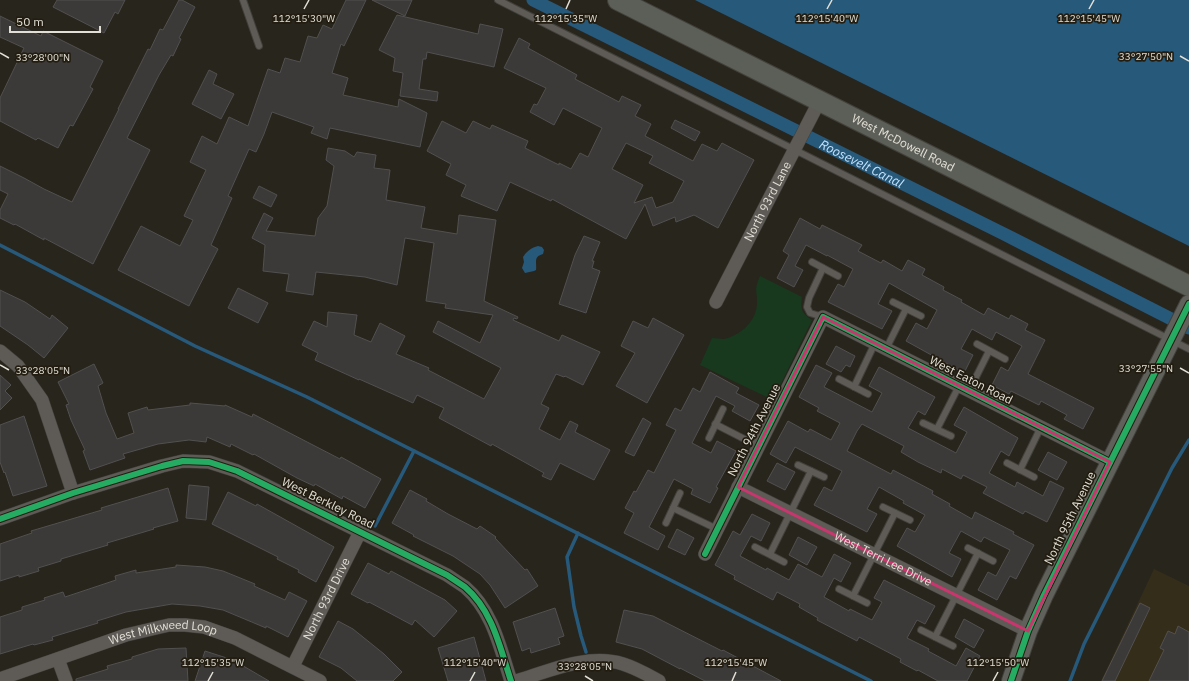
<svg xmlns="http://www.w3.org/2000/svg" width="1189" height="681" font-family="'IBM Plex Sans',sans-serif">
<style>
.built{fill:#342d1a}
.green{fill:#18391e}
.water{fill:#27597b}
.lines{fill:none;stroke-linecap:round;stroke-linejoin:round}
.stream{stroke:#27597b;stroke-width:3.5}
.canal{stroke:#27597b;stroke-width:13}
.building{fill:#3c3a38;stroke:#525050;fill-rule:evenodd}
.lane-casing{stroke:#42403a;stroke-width:8}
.street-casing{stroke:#42403a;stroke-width:14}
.secondary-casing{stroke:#42403a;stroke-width:20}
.primary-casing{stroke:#42403a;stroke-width:22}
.lane{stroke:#5e5b56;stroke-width:6}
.street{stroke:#5e5b56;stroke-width:13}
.secondary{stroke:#60615a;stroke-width:18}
.primary{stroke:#5c5f57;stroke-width:20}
.cycleway-casing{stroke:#221d10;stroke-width:8}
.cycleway{stroke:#26ab63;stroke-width:6}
.marked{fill:none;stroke:#c7366d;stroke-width:3;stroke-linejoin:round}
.ticks{fill:none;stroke:#e2dfd6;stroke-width:1.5}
.labels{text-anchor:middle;stroke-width:3.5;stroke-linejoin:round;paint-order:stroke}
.street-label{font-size:12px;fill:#e2dfd6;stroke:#221d10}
.water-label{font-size:13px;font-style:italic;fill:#c5e3fc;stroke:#221d10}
.ticks-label{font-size:10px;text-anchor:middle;fill:#e2dfd6;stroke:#221d10;stroke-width:3.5;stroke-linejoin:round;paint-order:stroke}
</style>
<rect width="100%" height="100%" fill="#28251d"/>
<!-- built -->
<polygon class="built" points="1154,569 1189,586 1189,681 1101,681"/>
<!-- green -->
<path class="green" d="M760,276L802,297C800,310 802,313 812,320L773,400L700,365L712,338C716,338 720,339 724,339C741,335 757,321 757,302C757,289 754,290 760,276Z"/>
<!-- water -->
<g class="water">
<polygon points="695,0 1189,0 1189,246"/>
<path d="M538,246L542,247L544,250L543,254C533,257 537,262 536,270L534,271L525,273L522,268L524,262L523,257C527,251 531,248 538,246Z"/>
</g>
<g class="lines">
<!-- stream -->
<g class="stream">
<polyline points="0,245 195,346 307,397 871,681"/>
<polyline points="375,526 414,451"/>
<polyline points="578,533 567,557 574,607 581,636 586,652"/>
<polyline points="1070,681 1084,644 1172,468 1189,440"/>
</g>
<!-- canal -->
<path class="canal" id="s1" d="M533,0L1004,234L1189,328"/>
</g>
<!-- building -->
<g class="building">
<polygon points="57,0 125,0 118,14 115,12 104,33 53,7"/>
<polygon points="179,0 182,0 195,7 179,38 181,39 173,56 171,55 159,75 127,138 150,150 93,264 44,238 44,240 15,224 14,225 0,218 0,210 8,194 0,190 0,166 24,178 44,189 72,202 119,109 118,109 148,49 150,50 160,29 163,30"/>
<polygon points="346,0 366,0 344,46 341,44 332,73 348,78 343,95 398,107 399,99 427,113 420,147 330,128 327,139 311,133 314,127 272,112 264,134 256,152 249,149 228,196 232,198 211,245 218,249 189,306 118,270 141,226 180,246 193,220 184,216 206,170 190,162 202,136 217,144 229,117 248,126 268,69 280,73 285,58 300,62 308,36 317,38 323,25 332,29"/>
<polygon points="372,0 412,0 405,16"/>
<polygon points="397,15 478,34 480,24 503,29 494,67 427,52 426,59 423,59 419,89 438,92 437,101 400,96 403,73 393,71 395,58 379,50"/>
<polygon points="0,16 41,36 43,31 103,61 90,87 93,89 73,126 70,125 58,148 38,138 36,140 0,121 0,98 24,48 0,37"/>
<path d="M519,38L530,44L528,48L577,75L575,79L619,102L622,96L641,105L635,116L651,124L645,136L693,161L702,144L717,151L722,143L754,160L718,228L694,215L676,222L675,217L653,226L645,204L626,239L552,199L551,201L510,182L497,211L461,196L466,185L446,175L451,164L427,151L442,121L466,133L473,121L490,129L492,125L528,141L525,148L559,165V163L571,169L580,153L588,157L602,128L563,108L554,125L530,112L534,104L537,105L546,88L504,68ZM626,143L653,156L649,163L684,181L673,202L656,208L652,197L634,203L643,185L612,169Z"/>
<polygon points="209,70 217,74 213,84 234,94 221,119 192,104"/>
<polygon points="675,120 700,132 695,141 671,128"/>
<polygon points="328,148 345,151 354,157 357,152 376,155 374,168 390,170 386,200 425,207 421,228 457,234 459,215 496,220 484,301 518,317 517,319 514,318 513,320 559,341 562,335 600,352 583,385 565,376 564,377 556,374 541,404 549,408 539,429 560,440 570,421 578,425 575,432 610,450 594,480 560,463 551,480 542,476 544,473 492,444 491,446 439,418 444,408 417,395 413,403 359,379 359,380 315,360 318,353 302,345 314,321 327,327 328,312 357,315 354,335 371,342 380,323 405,336 396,354 429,368 428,370 484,399 501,368 433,332 438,321 480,343 493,315 445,308 446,304 426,301 434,243 405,238 397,285 365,277 316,272 313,295 286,291 289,274 263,271 265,245 252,238 264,213 273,218 266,231 315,236 318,218 327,206 334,166 326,160"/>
<polygon points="259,186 277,195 271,207 253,198"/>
<polygon points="800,218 820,229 822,225 862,245 858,251 881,263 883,260 902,271 908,260 925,269 922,275 944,287 943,290 962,300 961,302 984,315 988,308 1009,319 1011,315 1028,324 1025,330 1045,340 1028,374 1094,408 1083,429 1064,419 1067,415 1041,401 1039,405 1011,391 1009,394 992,385 1001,367 1008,371 1022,346 996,332 992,340 972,329 961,349 973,355 964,373 906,341 916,323 927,329 937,310 889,283 878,304 892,311 882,329 828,302 838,284 844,287 853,269 827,255 827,256 806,245 795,266 803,270 794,287 777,278 789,255 783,251"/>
<polygon points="584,236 600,242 592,261 594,261 592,268 600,271 586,313 559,304 575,255"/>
<polygon points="238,288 268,303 258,323 228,308"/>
<polygon points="0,290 25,302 50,319 52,315 68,328 44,358 28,345 0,326"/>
<polygon points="653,318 684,335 647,403 616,386 635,353 621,346 633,321 648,328"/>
<polygon points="836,346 855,356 850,367 846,365 841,372 826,364"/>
<polygon points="94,364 103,383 98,386 106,413 117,439 134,433 128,413 147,407 148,410 190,405 190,403 225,406 225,405 252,417 253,414 340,459 341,457 381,479 365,508 343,496 342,499 315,484 314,486 297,478 254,454 253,455 231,444 230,447 207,437 206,442 189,440 158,444 123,454 125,458 90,470 83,451 85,450 71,420 66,405 69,404 58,382"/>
<polygon points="816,365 832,373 824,387 872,412 882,393 869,386 879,367 935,397 925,415 918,411 908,428 956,453 967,432 954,425 964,407 1018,438 1009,456 1001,451 989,473 1015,487 1017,482 1043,496 1050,481 1064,488 1047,522 1025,511 1023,514 983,493 987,487 963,475 961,479 942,469 941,473 918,462 901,452 904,446 862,424 857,431 847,451 891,474 893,470 933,491 932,494 950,504 949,506 972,519 975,512 1014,532 1013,534 1034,545 1016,579 1010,576 997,600 978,590 988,572 996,576 1010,550 984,537 981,542 961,531 949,553 961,559 952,577 897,546 907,528 915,532 925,515 903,503 904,501 879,487 867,509 877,514 867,532 814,505 824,487 832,491 842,471 795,447 786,463 770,454 788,421 808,432 810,429 831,440 840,423 817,411 819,408 799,397"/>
<polygon points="710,372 739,388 736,393 759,405 750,421 732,411 735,406 716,396 692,443 711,453 717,441 736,451 716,487 718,488 710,503 691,494 693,489 674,479 649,527 665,536 658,550 624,533 634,513 625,508 634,491 636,492 648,470 654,473 676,430 666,425 675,408 681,411 693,388 700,392"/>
<polygon points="0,375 11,385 5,391 12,398 0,410"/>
<polygon points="24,416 47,486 13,496 5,472 4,473 0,462 0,425"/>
<polygon points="643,418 651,423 634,456 625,452"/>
<polygon points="1048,452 1067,462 1057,480 1038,470"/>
<polygon points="777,463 795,472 785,490 767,481"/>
<polygon points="189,485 209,487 206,520 186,518"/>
<polygon points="168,488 178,521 153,528 154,529 107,543 108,545 61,559 61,561 38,568 39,571 19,577 19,575 0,581 0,544 32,533 31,531 102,510 101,508"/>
<polygon points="410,490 427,499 426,501 448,514 477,529 480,526 496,537 495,538 525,570 527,569 538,586 505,608 490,585 480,574 453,556 413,536 414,535 392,523"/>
<polygon points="228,492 256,506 257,504 334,547 316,582 298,572 299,570 277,559 278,557 212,524"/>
<polygon points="752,514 770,523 761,541 751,536 740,556 766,570 767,568 789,580 798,564 822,577 834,554 851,563 841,582 834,578 824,597 849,611 850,609 872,620 882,602 874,598 884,580 935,606 925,624 917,620 907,638 929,649 928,651 956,666 966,648 980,656 967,681 938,681 918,670 917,671 900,662 901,659 859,637 857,641 817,620 818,618 799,607 800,604 777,592 773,600 734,579 735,576 715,565 733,531 740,535"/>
<polygon points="677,529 694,538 685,555 668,547"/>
<polygon points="798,537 817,547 807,565 789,555"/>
<polygon points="368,563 389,574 391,571 445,600 457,611 434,637 415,620 412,625 369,602 368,603 351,594"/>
<polygon points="176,565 205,567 223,571 255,584 254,586 285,600 289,592 307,601 288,637 266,626 266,628 223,610 200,606 172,604 126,612 97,621 98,623 52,637 53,640 34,645 33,644 0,654 0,617 22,610 22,607 45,600 44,598 63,592 65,597 116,580 115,576 136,570 136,573 176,567"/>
<polygon points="1140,603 1150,608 1115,681 1102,681"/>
<polygon points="555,608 564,636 558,638 560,644 531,653 530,648 522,651 513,622"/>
<polygon points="624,610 653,616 722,651 723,650 781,681 705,681 680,668 680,669 642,649 616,642"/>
<polygon points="964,619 984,630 974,648 955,637"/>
<polygon points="338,621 353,629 384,654 402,672 393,681 357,681 341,668 319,657"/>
<polygon points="1178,626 1189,632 1189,681 1149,681 1164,650 1160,648 1168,631 1175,634"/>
<polygon points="474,637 486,681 448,681 438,648"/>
<polygon points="186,648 188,681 76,681 76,679 108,669 107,666 132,659 132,657 158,649"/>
<polygon points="205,651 233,660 269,681 195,681"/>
</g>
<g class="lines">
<defs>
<g id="lane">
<polyline points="243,0 259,46"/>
<polyline points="498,0 1189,349"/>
<polyline points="812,262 838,276"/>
<polyline points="893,302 921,316"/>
<polyline points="823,317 810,313 807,307 809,298 823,268"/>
<polyline points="977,344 1005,359"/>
<polyline points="886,349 906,309"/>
<polyline points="839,379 868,394"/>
<polyline points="854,387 875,343"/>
<polyline points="969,391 989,351"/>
<polyline points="923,423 951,436"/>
<polyline points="715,424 758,446"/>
<polyline points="937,429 959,386"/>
<polyline points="709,438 723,409"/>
<polyline points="1007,463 1034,477"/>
<polyline points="798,465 824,477"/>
<polyline points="1020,470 1041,427"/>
<polyline points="883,507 910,520"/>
<polyline points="673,508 717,529"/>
<polyline points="666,523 680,493"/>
<polyline points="755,547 784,562"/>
<polyline points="968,548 993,561"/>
<polyline points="770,554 811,471"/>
<polyline points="839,589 867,603"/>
<polyline points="853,596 895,513"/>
<polyline points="921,630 953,646"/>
<polyline points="935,637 978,553"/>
</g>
<g id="street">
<path id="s2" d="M716,302L820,100"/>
<polyline points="0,351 18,366 42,400 73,493"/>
<path id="s3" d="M738,487L1028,631"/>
<path d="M0,519L73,493L162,466L183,461L209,462L237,471L447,575C453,579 459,583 465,587C493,611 500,648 511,681"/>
<polyline points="705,554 823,317 1110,462"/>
<polyline points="58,659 66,681"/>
<path id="s4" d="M293,666L360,532"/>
<path id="s5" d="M0,679L126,635L169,625H185L204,627L235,638L320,681"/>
<path d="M516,681C549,671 588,653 623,664C636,668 648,675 659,681"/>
</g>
<polyline id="secondary" points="1011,681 1028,631 1044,595 1189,304"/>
<g id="primary">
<path id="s6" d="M618,0L1189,286"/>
</g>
</defs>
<!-- lane casing -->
<use href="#lane" class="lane-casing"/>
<!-- street casing -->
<use href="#street" class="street-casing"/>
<!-- secondary casing -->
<use href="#secondary" class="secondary-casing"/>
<!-- primary casing -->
<use href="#primary" class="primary-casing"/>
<!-- lane -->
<use href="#lane" class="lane"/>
<!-- street -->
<use href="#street" class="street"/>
<!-- secondary -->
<use href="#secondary" class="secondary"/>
<!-- primary -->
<use href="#primary" class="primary"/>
<defs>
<g id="cycleway">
<path d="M0,519L73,493L162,466L183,461L209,462L237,471L447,575C453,579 459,583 465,587C493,611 500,648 511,681"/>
<polyline points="705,554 823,317 1110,462"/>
<polyline points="1011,681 1028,631 1044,595 1189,304"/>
</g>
</defs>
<!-- cycleway casing -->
<use href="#cycleway" class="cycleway-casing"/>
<!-- cycleway -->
<use href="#cycleway" class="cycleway"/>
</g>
<!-- marked area -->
<path class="marked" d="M823,317L1110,462L1028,631L738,487Z"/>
<!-- ticks -->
<path class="ticks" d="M304,9L309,0M566,9L570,0M827,9L832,0M1089,9L1094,0M0,53L9,58M1180,56L1189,61M0,365L9,370M1180,368L1189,373M585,676L593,681M208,681L213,672M470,681L475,672M732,681L736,672M993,681L998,672"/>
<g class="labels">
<!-- street labels -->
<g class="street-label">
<text dy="4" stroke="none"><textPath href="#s6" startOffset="319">West McDowell Road</textPath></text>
<text dy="4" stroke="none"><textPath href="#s2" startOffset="113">North 93rd Lane</textPath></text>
<text transform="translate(971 380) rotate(27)" y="4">West Eaton Road</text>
<text transform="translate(754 430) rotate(-63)" y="4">North 94th Avenue</text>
<text transform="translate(328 503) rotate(26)" y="4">West Berkley Road</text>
<text transform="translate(1070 518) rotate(-64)" y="4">North 95th Avenue</text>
<text dy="4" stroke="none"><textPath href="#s3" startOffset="162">West Terri Lee Drive</textPath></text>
<text dy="4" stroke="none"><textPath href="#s4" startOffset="75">North 93rd Drive</textPath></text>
<text dy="4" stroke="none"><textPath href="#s5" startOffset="171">West Milkweed Loop</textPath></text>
</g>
<!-- water labels -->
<g class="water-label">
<text dy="5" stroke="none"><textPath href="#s1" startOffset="367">Roosevelt Canal</textPath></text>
</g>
</g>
<g class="ticks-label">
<text x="304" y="22">112°15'30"W</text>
<text x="566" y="22">112°15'35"W</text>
<text x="827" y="22">112°15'40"W</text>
<text x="1089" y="22">112°15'45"W</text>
<text x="1146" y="60">33°27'50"N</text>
<text x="43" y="61">33°28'00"N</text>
<text x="1146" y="372">33°27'55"N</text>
<text x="43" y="374">33°28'05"N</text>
<text x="213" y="666">112°15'35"W</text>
<text x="475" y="666">112°15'40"W</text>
<text x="736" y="666">112°15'45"W</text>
<text x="998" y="666">112°15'50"W</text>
<text x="585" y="670">33°28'05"N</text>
</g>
<!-- scale -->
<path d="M10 26v6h90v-6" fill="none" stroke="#e2dfd6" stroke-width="2"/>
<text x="16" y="26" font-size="12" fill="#e2dfd6" stroke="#221d10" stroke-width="3" paint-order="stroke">50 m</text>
</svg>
